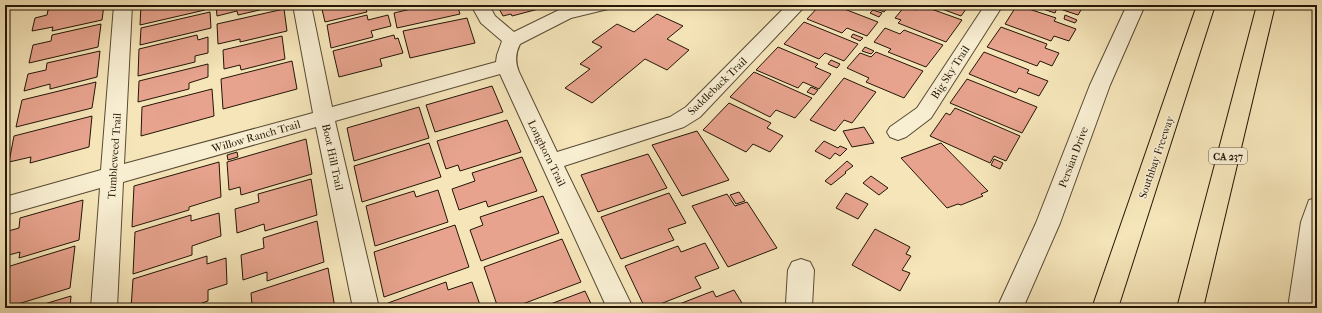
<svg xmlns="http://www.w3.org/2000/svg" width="1322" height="313" font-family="'IM FELL French Canon',serif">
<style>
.building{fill:#e7a38e;stroke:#231606}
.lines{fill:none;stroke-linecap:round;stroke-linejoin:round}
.minor-casing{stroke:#584a33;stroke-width:2}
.highway-casing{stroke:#231606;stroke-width:2}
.minor{fill:#f8eed2;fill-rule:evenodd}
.highway{fill:#f5e5b9;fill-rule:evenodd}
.labels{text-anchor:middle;stroke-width:3;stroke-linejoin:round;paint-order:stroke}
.shield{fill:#f8eed2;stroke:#635743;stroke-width:1}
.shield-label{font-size:10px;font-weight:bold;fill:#231606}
.street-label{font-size:11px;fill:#231606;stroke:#f8eed2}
</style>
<rect width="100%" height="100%" fill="#f5e5b9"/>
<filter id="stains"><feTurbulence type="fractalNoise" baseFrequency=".005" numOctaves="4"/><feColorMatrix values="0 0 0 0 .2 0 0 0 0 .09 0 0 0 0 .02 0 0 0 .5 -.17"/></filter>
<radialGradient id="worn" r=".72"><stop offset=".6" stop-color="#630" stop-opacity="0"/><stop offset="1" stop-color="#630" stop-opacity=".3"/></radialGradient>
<!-- building -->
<g class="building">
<polygon points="72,5 104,5 102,20 52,31 53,27 32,31 35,18 47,15 48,10"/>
<polygon points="141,5 204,5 205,10 140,25"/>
<polygon points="216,5 281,5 238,15 237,11 217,16"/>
<polygon points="321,5 370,5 365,6 367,12 325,22"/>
<polygon points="414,5 457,5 460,14 397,28 394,13 415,8"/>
<polygon points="497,5 545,5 546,7 512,16 511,14 503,16"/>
<polygon points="820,5 834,5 878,22 867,36 847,28 842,33 807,19"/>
<polygon points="867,5 890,5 884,12"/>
<polygon points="920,5 962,20 946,42 898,23 901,20 895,18 905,6 916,10"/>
<polygon points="931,5 969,5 961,16"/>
<polygon points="1017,5 1056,18 1054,21 1076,29 1069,41 1054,36 1051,41 1005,24"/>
<polygon points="1031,5 1084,5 1078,15 1057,8 1055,13"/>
<polygon points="284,9 287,31 240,42 240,39 218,44 217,24"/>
<polygon points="873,10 882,13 879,17 870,13"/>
<polygon points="210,12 211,28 140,45 141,28"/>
<polygon points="657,14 683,26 667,39 689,50 667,70 645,59 592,103 565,88 590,69 580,64 602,47 592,42 617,24 634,32"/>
<polygon points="367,15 368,20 388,15 391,26 371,31 373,37 331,48 327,25"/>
<polygon points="1065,15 1077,20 1075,23 1064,19"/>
<polygon points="467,18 475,43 410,58 403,31"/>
<polygon points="804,22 858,44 844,61 825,53 819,59 784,44"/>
<polygon points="101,24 98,47 29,63 33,45 51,41 52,35"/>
<polygon points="1001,27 1047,44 1045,48 1059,53 1052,66 1040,61 1037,66 987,47"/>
<polygon points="885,28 900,34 904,30 943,45 926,67 888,52 891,49 874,42"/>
<polygon points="853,34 863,38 860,41 851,37"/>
<polygon points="197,35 198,40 208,37 208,53 195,56 195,62 138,76 139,49"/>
<polygon points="394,35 395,39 398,38 403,53 380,59 382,66 339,77 333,51"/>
<polygon points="282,36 285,59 241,70 240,65 224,69 223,50"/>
<polygon points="778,47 818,64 815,67 831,74 819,89 803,82 798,88 756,70"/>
<polygon points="865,47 874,51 871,54 862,51"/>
<polygon points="100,51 97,77 50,89 50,84 24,91 28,74 46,70 47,63"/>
<polygon points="876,52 923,71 904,98 866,82 869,78 847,68 860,53 871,57"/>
<polygon points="984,52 1029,70 1027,73 1048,81 1039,96 1019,88 1016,93 969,74"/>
<polygon points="831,60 840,64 837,68 828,64"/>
<polygon points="292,61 297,89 223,109 221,79"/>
<polygon points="208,64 208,77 189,83 189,89 138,102 139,81"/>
<polygon points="754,72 812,98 795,118 776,110 770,117 730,97"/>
<polygon points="844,78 876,92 852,123 844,120 835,131 810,120"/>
<polygon points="967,79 1037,107 1022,133 950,103"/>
<polygon points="96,82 92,108 16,127 22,100"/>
<polygon points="492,86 503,112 435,132 426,105"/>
<polygon points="811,87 818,90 814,95 807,92"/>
<polygon points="212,89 214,116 141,136 142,107"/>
<polygon points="729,103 771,123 767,128 783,136 770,152 753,144 746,152 703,130"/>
<polygon points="419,107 429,138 354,161 347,128"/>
<polygon points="955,108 1020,136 1006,161 994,156 990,163 930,136 946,113 950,115"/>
<polygon points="92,116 89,147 30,163 31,157 9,162 14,136"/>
<polygon points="507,120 521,152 460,171 458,165 446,169 437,141"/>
<polygon points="864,127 874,143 852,147 843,131"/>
<polygon points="697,131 729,180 682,196 652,145"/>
<polygon points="306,139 312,174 241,195 240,187 229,190 227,162"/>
<polygon points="824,141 838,148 840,146 847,149 840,156 835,153 830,159 815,151"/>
<polygon points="429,143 441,177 362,202 354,166"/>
<polygon points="941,143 988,191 981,194 983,196 961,205 958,204 947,208 901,158"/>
<polygon points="237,152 238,157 228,160 227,155"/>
<polygon points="648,154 667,188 598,212 581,175"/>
<polygon points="522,157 537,191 488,207 486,201 459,210 452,189 475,181 472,173"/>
<polygon points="994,159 1003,163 1000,169 991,165"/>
<polygon points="847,161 853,166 845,172 846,173 831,185 825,181"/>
<polygon points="219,162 221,197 189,207 189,210 132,227 134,186"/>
<polygon points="871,176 888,188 879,195 863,183"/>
<polygon points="311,179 317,215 265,231 264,224 237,233 235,209 259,202 258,194"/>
<polygon points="438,190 448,222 375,246 366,206 414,191 416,197"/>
<polygon points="739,192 745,201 736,204 730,195"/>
<polygon points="669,193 686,223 668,229 674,240 621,259 601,217"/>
<polygon points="846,193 868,204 858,219 836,208"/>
<polygon points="727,194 735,206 747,202 777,248 728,267 692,206"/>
<polygon points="543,196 559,233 481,261 470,230 483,225 480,217"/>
<polygon points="83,200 79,240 19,258 20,252 5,256 5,232 19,228 20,218"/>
<polygon points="219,213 221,236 192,246 192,255 133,274 135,232 191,215 191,221"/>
<polygon points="317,221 324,262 267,281 267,272 243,280 241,255 264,248 263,238"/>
<polygon points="455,225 469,267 384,297 374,252"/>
<polygon points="875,229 910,247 906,254 911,256 902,270 910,273 900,291 852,265"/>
<polygon points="562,239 581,282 512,308 498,308 484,267"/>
<polygon points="705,243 719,268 695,277 701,288 650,308 645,308 625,266 678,246 681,252"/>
<polygon points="75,246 70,288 5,308 5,277 7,267"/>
<polygon points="207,256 207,264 226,258 227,284 208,290 208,301 187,308 131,308 133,279"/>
<polygon points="328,268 335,308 243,308 252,305 251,293"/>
<polygon points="446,282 448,290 472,282 481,308 389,308 388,303"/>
<polygon points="734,290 745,308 669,308 713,291 716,297"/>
<polygon points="585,291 593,308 540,308"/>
<polygon points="71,296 70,308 31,308"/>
</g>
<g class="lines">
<defs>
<g id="minor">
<path d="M114,5H132L124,164L313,113L293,5H311L332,107L496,62L497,55L502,41L481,23L471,5H489L495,16L514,32L559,10L579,5H611L608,9L571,18L520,44C515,54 515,62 519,72L557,152L670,117L686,107L787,5H806L700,117L684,127L564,166L633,308H607L500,74L335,121L379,308H353L316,127L123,182L117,308H91L100,188L5,215V197L101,170Z"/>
<polygon points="985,5 1003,5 931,118 906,137 898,140 890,137 887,132 890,127 917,108"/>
<polygon points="1127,5 1145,5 1110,85 1060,223 1023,308 997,308 1036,223 1090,85"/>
<polygon points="1317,198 1317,285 1314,308 1288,308 1301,222 1309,200"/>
<polygon points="801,259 810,262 814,270 812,306 811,308 784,308 786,303 788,270 792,262"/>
</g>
<g id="highway">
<polygon points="1197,5 1215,5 1118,308 1092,308"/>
<polygon points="1257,5 1275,5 1203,308 1177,308"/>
</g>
</defs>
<!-- minor casing -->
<use href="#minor" class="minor-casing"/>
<!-- highway casing -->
<use href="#highway" class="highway-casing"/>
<!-- minor -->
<use href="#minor" class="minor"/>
<!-- highway -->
<use href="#highway" class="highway"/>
</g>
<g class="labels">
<!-- shield labels -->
<rect class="shield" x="1209" y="148" width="38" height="16" rx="3"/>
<g class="shield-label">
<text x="1228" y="160">CA 237</text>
</g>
<!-- street labels -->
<g class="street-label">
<text transform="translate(950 72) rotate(-57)" y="4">Big Sky Trail</text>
<text transform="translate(717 86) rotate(-44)" y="4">Saddleback Trail</text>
<text transform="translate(256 136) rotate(-16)" y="4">Willow Ranch Trail</text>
<text transform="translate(547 153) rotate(64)" y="4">Longhorn Trail</text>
<text transform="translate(114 156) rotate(-86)" y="4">Tumbleweed Trail</text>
<text transform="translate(333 157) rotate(78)" y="4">Boot Hill Trail</text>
<text transform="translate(1073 157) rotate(-69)" y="4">Persian Drive</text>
<text transform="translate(1156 157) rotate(-71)" y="4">Southbay Freeway</text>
</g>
</g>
<!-- margin -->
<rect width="1322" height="313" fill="none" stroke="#f5e5b9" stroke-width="20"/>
<rect x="6" y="6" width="1310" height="301" fill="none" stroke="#231606" stroke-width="2"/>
<rect x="10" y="10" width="1302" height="293" fill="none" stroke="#231606"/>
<rect width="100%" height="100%" filter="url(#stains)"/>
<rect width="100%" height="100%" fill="url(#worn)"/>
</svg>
